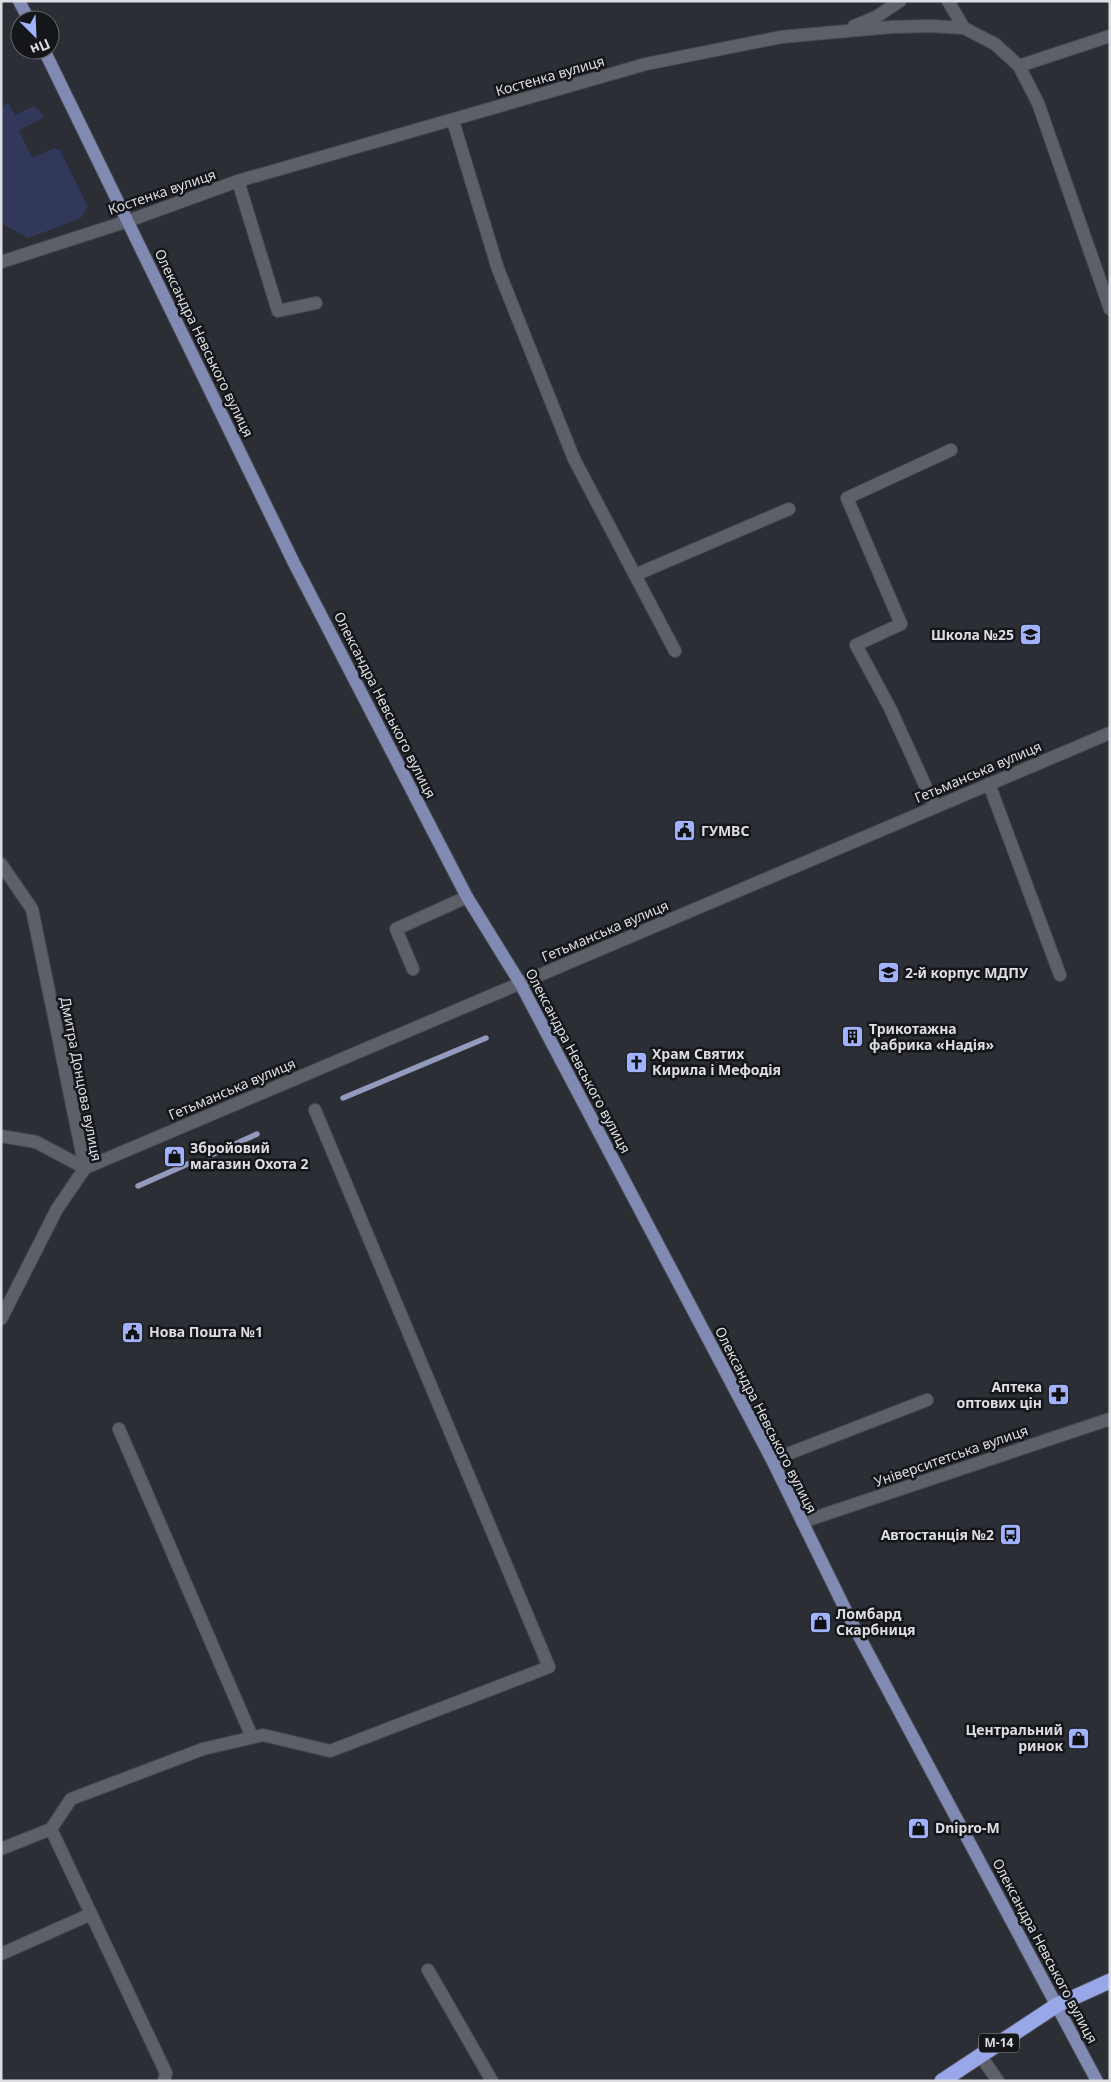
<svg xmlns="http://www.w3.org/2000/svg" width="1111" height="2082" font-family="'Noto Sans',sans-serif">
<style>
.green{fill:#31385a}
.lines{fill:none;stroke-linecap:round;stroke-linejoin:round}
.stream{stroke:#929abd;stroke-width:5.5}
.minor-casing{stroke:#484a50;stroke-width:14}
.major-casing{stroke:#484a50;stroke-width:14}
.highway-casing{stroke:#484a50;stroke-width:17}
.minor{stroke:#5d6068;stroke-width:12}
.major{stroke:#808bb4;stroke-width:12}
.highway{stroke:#98a7e7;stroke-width:15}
.labels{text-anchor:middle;stroke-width:5;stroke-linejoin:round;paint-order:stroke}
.shield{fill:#15161a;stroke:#a1a2a7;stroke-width:1}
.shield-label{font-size:12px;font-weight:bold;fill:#dddee3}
.street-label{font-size:14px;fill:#dddee3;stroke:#15161a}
.poi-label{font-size:14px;font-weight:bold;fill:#dddee3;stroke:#15161a;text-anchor:start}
</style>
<rect width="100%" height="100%" fill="#2c2e35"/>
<!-- green -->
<polygon class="green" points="8,103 15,115 34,106 44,115 41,119 19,130 32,158 54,148 60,150 88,207 80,219 28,238 1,223 1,107"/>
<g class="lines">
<!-- stream -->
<g class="stream">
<polyline points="343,1098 486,1038"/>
<polyline points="209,1156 257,1134"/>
<polyline points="138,1186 190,1163"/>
</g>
<defs>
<g id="minor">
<polyline points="948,1 964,28"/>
<polyline points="854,26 876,17 900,1"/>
<polyline points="1019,66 1110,36"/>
<polyline points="453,121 498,269 574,459 675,651"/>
<polyline points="238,181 278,311 316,303"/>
<polyline points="1,262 128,221 238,181 646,64 781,37 891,27 931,26 964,28 995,44 1019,66 1038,103 1110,309"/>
<polyline points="635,575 789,509"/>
<polyline points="989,784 1060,975"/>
<polyline points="935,807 890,708 856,645 901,624 847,498 951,450"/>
<polyline points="1,864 32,909 85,1168 57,1209 1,1319"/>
<polyline points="413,969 396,929 467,897"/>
<polyline points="1,1136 36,1142 85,1168 1110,733"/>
<polyline points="119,1429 252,1737"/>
<polyline points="772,1460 927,1400"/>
<polyline points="802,1522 1110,1419"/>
<polyline points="51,1829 166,2073 164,2081"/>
<polyline points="1,1849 51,1829 71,1799 203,1749 263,1735 330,1751 549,1667 315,1110"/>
<polyline points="1,1954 91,1914"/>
<polyline points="428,1970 492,2081"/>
<polyline points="980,2055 998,2081"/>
</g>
<g id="major">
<polyline points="19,1 29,20"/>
<polyline points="44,50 294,563 467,897 520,983 772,1460 851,1621 1097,2081"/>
</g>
<polyline id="highway" points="942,2081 1057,2005 1110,1981"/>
</defs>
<!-- minor casing -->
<use href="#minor" class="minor-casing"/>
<!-- major casing -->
<use href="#major" class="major-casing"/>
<!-- highway casing -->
<use href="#highway" class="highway-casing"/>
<!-- minor -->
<use href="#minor" class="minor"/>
<!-- major -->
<use href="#major" class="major"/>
<!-- highway -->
<use href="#highway" class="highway"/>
</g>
<!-- icons -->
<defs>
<symbol id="school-square" viewBox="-11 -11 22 22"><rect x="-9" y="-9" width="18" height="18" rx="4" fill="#a1b2fd" stroke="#15161a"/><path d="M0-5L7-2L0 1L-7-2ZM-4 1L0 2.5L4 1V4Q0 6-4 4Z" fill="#111"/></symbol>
<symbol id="civic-square" viewBox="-11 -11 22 22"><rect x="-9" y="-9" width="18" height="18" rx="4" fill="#a1b2fd" stroke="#15161a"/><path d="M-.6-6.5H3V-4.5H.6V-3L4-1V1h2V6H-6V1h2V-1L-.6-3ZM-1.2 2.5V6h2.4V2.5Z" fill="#111"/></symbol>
<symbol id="university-square" viewBox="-11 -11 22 22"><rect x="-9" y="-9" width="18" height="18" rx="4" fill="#a1b2fd" stroke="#15161a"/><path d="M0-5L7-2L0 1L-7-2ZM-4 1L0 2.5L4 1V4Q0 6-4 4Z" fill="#111"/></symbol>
<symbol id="building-square" viewBox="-11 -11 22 22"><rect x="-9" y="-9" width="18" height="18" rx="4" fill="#a1b2fd" stroke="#15161a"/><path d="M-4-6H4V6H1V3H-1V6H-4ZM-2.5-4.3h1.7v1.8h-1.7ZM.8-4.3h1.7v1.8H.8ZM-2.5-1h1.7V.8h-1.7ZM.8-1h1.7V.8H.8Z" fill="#111"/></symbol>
<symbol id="church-square" viewBox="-11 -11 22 22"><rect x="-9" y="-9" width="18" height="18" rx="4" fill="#a1b2fd" stroke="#15161a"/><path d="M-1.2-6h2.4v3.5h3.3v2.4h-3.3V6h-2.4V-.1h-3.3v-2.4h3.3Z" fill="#111"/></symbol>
<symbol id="shop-square" viewBox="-11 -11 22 22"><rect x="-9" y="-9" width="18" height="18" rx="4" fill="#a1b2fd" stroke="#15161a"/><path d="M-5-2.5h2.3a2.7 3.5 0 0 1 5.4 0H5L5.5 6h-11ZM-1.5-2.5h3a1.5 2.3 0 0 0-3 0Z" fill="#111"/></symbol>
<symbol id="pharmacy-square" viewBox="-11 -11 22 22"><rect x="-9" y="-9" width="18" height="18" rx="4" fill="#a1b2fd" stroke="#15161a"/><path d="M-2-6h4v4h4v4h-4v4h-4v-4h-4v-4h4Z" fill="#111"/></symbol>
<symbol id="bus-square" viewBox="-11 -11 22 22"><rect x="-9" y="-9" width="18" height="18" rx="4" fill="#a1b2fd" stroke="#15161a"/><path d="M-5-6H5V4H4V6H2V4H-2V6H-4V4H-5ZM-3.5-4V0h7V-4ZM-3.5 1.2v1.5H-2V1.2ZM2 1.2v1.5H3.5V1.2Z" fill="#111"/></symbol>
</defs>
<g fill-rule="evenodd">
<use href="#school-square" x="1018" y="622" width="25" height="25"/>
<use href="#civic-square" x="672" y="818" width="25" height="25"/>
<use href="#university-square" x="876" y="960" width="25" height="25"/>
<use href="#building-square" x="840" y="1024" width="25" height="25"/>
<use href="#church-square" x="624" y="1050" width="25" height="25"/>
<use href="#shop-square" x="162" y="1144" width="25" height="25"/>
<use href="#civic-square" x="120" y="1320" width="25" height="25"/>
<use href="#pharmacy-square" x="1046" y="1382" width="25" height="25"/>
<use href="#bus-square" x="998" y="1522" width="25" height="25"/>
<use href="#shop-square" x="808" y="1610" width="25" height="25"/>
<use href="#shop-square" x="1066" y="1726" width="25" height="25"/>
<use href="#shop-square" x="906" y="1816" width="25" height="25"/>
</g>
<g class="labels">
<!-- shield labels -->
<rect class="shield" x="979" y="2033.5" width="40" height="19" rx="4"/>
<g class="shield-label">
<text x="999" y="2047">М-14</text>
</g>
<!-- street labels -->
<g class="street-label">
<text transform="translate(550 76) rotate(-16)" y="5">Костенка вулиця</text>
<text transform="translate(162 192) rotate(-19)" y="5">Костенка вулиця</text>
<text transform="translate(204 343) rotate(64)" y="5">Олександра Невського вулиця</text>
<text transform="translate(385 705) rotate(63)" y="5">Олександра Невського вулиця</text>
<text transform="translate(978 772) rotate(-23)" y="5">Гетьманська вулиця</text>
<text transform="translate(605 931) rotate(-23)" y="5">Гетьманська вулиця</text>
<text transform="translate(578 1061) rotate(62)" y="5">Олександра Невського вулиця</text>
<text transform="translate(81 1079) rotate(79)" y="5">Дмитра Донцова вулиця</text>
<text transform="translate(232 1089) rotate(-23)" y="5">Гетьманська вулиця</text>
<text transform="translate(766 1420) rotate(63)" y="5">Олександра Невського вулиця</text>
<text transform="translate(951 1456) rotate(-19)" y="5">Університетська вулиця</text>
<text transform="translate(1045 1951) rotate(62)" y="5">Олександра Невського вулиця</text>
</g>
<!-- poi labels -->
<g class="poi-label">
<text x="1014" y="640" text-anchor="end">Школа №25</text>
<text x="701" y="836">ГУМВС</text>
<text x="905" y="978">2-й корпус МДПУ</text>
<text x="869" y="1034">Трикотажна<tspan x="869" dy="16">фабрика «Надія»</tspan></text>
<text x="652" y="1059">Храм Святих<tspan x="652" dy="16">Кирила і Мефодія</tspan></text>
<text x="190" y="1153">Збройовий<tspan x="190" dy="16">магазин Охота 2</tspan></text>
<text x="149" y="1337">Нова Пошта №1</text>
<text x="1042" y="1392" text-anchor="end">Аптека<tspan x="1042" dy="16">оптових цін</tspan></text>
<text x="994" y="1540" text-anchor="end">Автостанція №2</text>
<text x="836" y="1619">Ломбард<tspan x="836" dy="16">Скарбниця</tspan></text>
<text x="1063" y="1735" text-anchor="end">Центральний<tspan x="1063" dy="16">ринок</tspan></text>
<text x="935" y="1833">Dnipro-M</text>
</g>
</g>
<!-- border -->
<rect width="1111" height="2082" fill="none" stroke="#dddee3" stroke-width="5"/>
<!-- north arrow -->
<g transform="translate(35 35) rotate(156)"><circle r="24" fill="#15161a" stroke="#65666a"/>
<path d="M0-4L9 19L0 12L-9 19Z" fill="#a1b2fd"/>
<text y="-8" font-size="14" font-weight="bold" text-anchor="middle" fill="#dddee3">Пн</text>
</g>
</svg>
